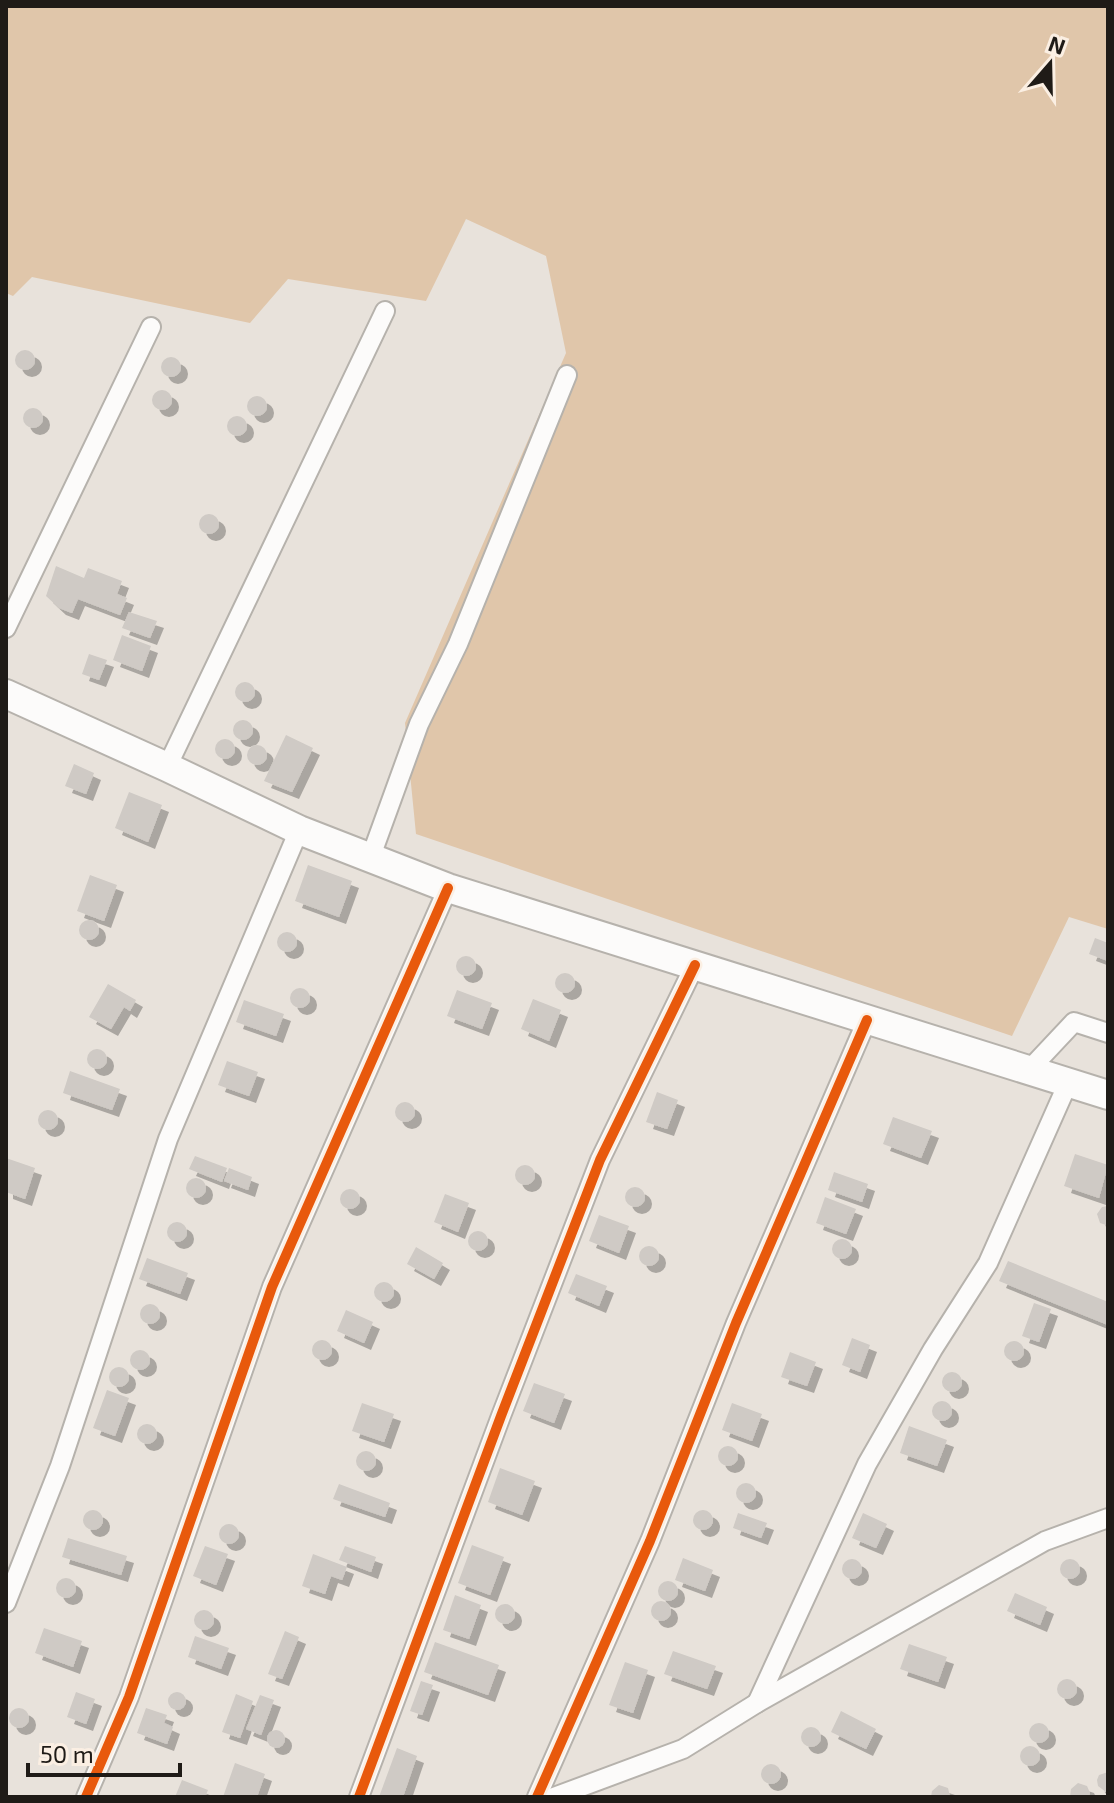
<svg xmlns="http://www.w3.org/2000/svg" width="1114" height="1803" font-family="'Exo 2',sans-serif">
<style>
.green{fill:#e0c6aa}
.building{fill:#cfcac5;filter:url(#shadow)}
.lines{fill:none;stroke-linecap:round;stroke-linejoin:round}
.minor-casing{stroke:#b6b2ac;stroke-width:22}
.primary-casing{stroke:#b6b2ac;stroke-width:32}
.minor{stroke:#fcfbfa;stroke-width:18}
.primary{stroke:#fcfbfa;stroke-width:28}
.cycleway-casing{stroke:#fbefe3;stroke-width:15}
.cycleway{stroke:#e8590c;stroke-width:10}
</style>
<defs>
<filter id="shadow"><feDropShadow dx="7" dy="7" stdDeviation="0" flood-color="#0004"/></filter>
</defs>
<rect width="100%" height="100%" fill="#e8e2db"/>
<!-- green -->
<polygon class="green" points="6,6 1108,6 1108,929 1069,917 1012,1036 416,834 405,723 566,353 546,256 466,219 426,301 288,279 250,323 32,277 13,296 6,293"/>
<!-- building -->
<g class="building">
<circle cx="25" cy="360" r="10"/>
<circle cx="171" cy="367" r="10"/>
<circle cx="162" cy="400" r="10"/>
<circle cx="257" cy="406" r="10"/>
<circle cx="33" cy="418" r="10"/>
<circle cx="237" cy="426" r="10"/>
<circle cx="209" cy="524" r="10"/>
<polygon points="56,566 84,578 88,568 122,581 117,594 127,598 120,615 78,599 72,613 59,608 46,596"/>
<polygon points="129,612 157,621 150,638 122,628"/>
<polygon points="122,635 151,646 142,671 113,660"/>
<polygon points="89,654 107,660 99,680 82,674"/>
<circle cx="245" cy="692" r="10"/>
<circle cx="243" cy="730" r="10"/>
<polygon points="286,735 313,748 292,792 264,781"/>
<circle cx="225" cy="749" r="10"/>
<circle cx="257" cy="755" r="10"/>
<polygon points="74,764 94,773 86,794 65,786"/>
<polygon points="129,792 162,805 148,842 115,828"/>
<polygon points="308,865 352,881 339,917 295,901"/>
<polygon points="90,875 117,885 104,921 77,911"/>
<circle cx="89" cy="930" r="10"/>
<circle cx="287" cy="942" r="10"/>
<polygon points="1095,938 1108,943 1108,961 1089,954"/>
<circle cx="466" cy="966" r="10"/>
<circle cx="565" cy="983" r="10"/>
<polygon points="108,984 136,1000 130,1011 124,1007 111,1029 89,1017"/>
<circle cx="300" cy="998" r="10"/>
<polygon points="457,990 492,1003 482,1029 447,1016"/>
<polygon points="533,999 561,1010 549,1041 521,1029"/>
<polygon points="244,1000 284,1014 276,1036 236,1022"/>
<circle cx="97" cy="1059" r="10"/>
<polygon points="227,1061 258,1072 249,1096 218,1085"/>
<polygon points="70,1071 120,1089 112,1110 63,1093"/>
<polygon points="657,1092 678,1100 667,1129 646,1122"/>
<circle cx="405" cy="1112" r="10"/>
<circle cx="48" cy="1120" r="10"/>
<polygon points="893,1117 932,1131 921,1158 883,1144"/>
<polygon points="1075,1154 1108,1165 1099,1198 1064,1186"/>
<polygon points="195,1156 227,1168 222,1182 189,1169"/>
<polygon points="6,1158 35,1168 25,1199 6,1192"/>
<circle cx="525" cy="1175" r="10"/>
<polygon points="229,1168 252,1177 248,1190 224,1181"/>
<polygon points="834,1172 868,1184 862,1202 828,1190"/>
<circle cx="196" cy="1188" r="10"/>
<circle cx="635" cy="1197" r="10"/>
<circle cx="350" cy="1199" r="10"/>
<polygon points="445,1194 469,1203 458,1232 434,1222"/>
<polygon points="825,1197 856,1209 846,1234 816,1223"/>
<polygon points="1108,1206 1108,1225 1106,1225 1100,1223 1097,1214 1102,1207"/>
<polygon points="599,1215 629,1226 619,1253 589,1241"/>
<circle cx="177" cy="1232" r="10"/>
<circle cx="478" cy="1241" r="10"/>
<circle cx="842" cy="1249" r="10"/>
<circle cx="649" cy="1256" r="10"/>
<polygon points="416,1247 443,1263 434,1279 407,1264"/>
<polygon points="147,1258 188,1273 180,1294 139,1279"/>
<polygon points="1008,1261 1108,1302 1108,1325 999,1281"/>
<polygon points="576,1274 607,1286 599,1306 568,1293"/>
<circle cx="384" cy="1292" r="10"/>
<polygon points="1034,1303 1051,1309 1039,1342 1022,1336"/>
<circle cx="150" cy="1314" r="10"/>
<polygon points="346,1310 373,1322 364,1343 337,1331"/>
<polygon points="852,1338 870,1345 860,1372 842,1365"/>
<circle cx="322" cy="1350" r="10"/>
<circle cx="1014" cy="1351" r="10"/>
<circle cx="140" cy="1360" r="10"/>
<polygon points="790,1352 816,1362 807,1386 781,1377"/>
<circle cx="119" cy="1377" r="10"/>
<circle cx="952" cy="1382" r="10"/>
<polygon points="534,1383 565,1394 554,1423 523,1411"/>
<polygon points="107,1390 129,1398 115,1436 93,1428"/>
<circle cx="942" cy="1411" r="10"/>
<polygon points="362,1403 394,1414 384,1442 352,1431"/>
<polygon points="732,1403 762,1414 752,1441 722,1430"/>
<circle cx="147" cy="1434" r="10"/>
<polygon points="909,1426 947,1440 937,1466 900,1453"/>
<circle cx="728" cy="1456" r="10"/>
<circle cx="366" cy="1461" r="10"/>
<polygon points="500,1468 535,1481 522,1515 488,1502"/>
<circle cx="746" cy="1493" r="10"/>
<polygon points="339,1484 390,1503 385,1517 333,1499"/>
<circle cx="93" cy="1520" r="10"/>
<circle cx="703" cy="1520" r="10"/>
<polygon points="738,1513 767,1523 761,1538 733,1528"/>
<polygon points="863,1513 887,1524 876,1548 852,1538"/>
<circle cx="229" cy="1534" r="10"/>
<polygon points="68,1538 127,1556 121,1575 62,1557"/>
<polygon points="472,1545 504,1557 490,1595 458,1583"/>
<polygon points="205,1546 228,1554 216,1585 193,1576"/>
<polygon points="345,1546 376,1557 371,1572 339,1560"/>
<polygon points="313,1554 347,1567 342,1580 331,1576 325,1594 302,1586"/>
<polygon points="683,1558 713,1570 705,1591 675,1580"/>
<circle cx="852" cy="1569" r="10"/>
<circle cx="1070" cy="1569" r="10"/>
<circle cx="66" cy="1588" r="10"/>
<circle cx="668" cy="1591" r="10"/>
<polygon points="1015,1593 1047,1607 1040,1625 1007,1611"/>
<polygon points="455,1595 481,1605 469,1639 443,1630"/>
<circle cx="661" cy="1611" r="10"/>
<circle cx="505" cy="1614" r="10"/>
<circle cx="204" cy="1620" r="10"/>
<polygon points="44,1628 82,1641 73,1667 35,1653"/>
<polygon points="285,1631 299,1637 282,1679 268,1674"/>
<polygon points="195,1636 229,1648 221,1669 188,1657"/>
<polygon points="435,1642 499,1665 488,1695 424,1672"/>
<polygon points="909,1644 947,1657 938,1682 900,1669"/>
<polygon points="673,1651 716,1666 707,1689 664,1674"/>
<polygon points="625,1662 648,1670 633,1713 609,1705"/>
<circle cx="1067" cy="1689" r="10"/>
<polygon points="421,1681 433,1685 422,1715 410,1711"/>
<polygon points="76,1692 95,1699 86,1724 67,1717"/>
<circle cx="177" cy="1701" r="9"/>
<polygon points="236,1694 253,1701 240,1738 222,1732"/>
<polygon points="260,1695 274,1700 261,1735 246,1729"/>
<circle cx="19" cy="1718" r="10"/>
<polygon points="146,1708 167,1715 164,1723 173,1727 167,1744 137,1733"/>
<polygon points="841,1711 876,1729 866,1749 831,1732"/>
<circle cx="1039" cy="1733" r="10"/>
<circle cx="811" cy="1737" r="10"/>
<circle cx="276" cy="1739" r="9"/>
<circle cx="1030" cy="1756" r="10"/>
<polygon points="397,1748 417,1756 403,1797 379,1797"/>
<polygon points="235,1763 265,1774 257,1797 223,1797"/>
<circle cx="771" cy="1774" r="10"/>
<polygon points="1108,1772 1108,1791 1106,1792 1098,1786 1097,1780 1099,1775"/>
<polygon points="182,1780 208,1790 205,1797 175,1797"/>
<polygon points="1078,1783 1087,1786 1090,1793 1089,1797 1070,1797 1071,1789"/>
<polygon points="939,1785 948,1788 950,1797 931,1797 932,1791"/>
</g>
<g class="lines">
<defs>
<g id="minor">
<polyline points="6,628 151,327"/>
<polyline points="167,767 385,311"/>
<polyline points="370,859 419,724 458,644 567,375"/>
<polyline points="1028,1071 1074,1022 1108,1033"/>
<polyline points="6,1603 60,1466 168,1139 299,830"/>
<polyline points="757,1703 867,1464 933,1349 988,1263 1068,1083"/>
<polyline points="86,1797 129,1697 272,1287 448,888"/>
<polyline points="359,1797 501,1416 600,1160 695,965"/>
<polyline points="537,1797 650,1541 736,1323 867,1020"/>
<polyline points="554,1797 683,1749 757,1703 1045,1541 1108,1518"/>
</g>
<polyline id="primary" points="6,694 167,767 299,830 448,888 1108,1095"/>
</defs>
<!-- minor casing -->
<use href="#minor" class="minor-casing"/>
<!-- primary casing -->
<use href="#primary" class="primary-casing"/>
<!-- minor -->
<use href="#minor" class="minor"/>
<!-- primary -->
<use href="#primary" class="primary"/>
<defs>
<g id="cycleway">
<polyline points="86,1797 129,1697 272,1287 448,888"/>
<polyline points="359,1797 501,1416 600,1160 695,965"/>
<polyline points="537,1797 650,1541 736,1323 867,1020"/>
</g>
</defs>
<!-- cycleway casing -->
<use href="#cycleway" class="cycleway-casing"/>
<!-- cycleway -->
<use href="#cycleway" class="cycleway"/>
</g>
<!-- border -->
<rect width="1114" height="1803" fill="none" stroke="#1f1b17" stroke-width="16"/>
<!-- north arrow -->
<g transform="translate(1050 64) rotate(20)" stroke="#fbefe3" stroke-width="6" paint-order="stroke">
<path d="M0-6L14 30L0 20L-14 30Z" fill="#1f1b17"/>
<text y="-12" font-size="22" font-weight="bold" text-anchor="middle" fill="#1f1b17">N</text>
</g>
<!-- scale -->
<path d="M28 1763v12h152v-12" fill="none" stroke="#1f1b17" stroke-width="4"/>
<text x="40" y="1763" font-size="24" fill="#1f1b17" stroke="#fbefe3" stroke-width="6" paint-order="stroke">50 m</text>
</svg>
